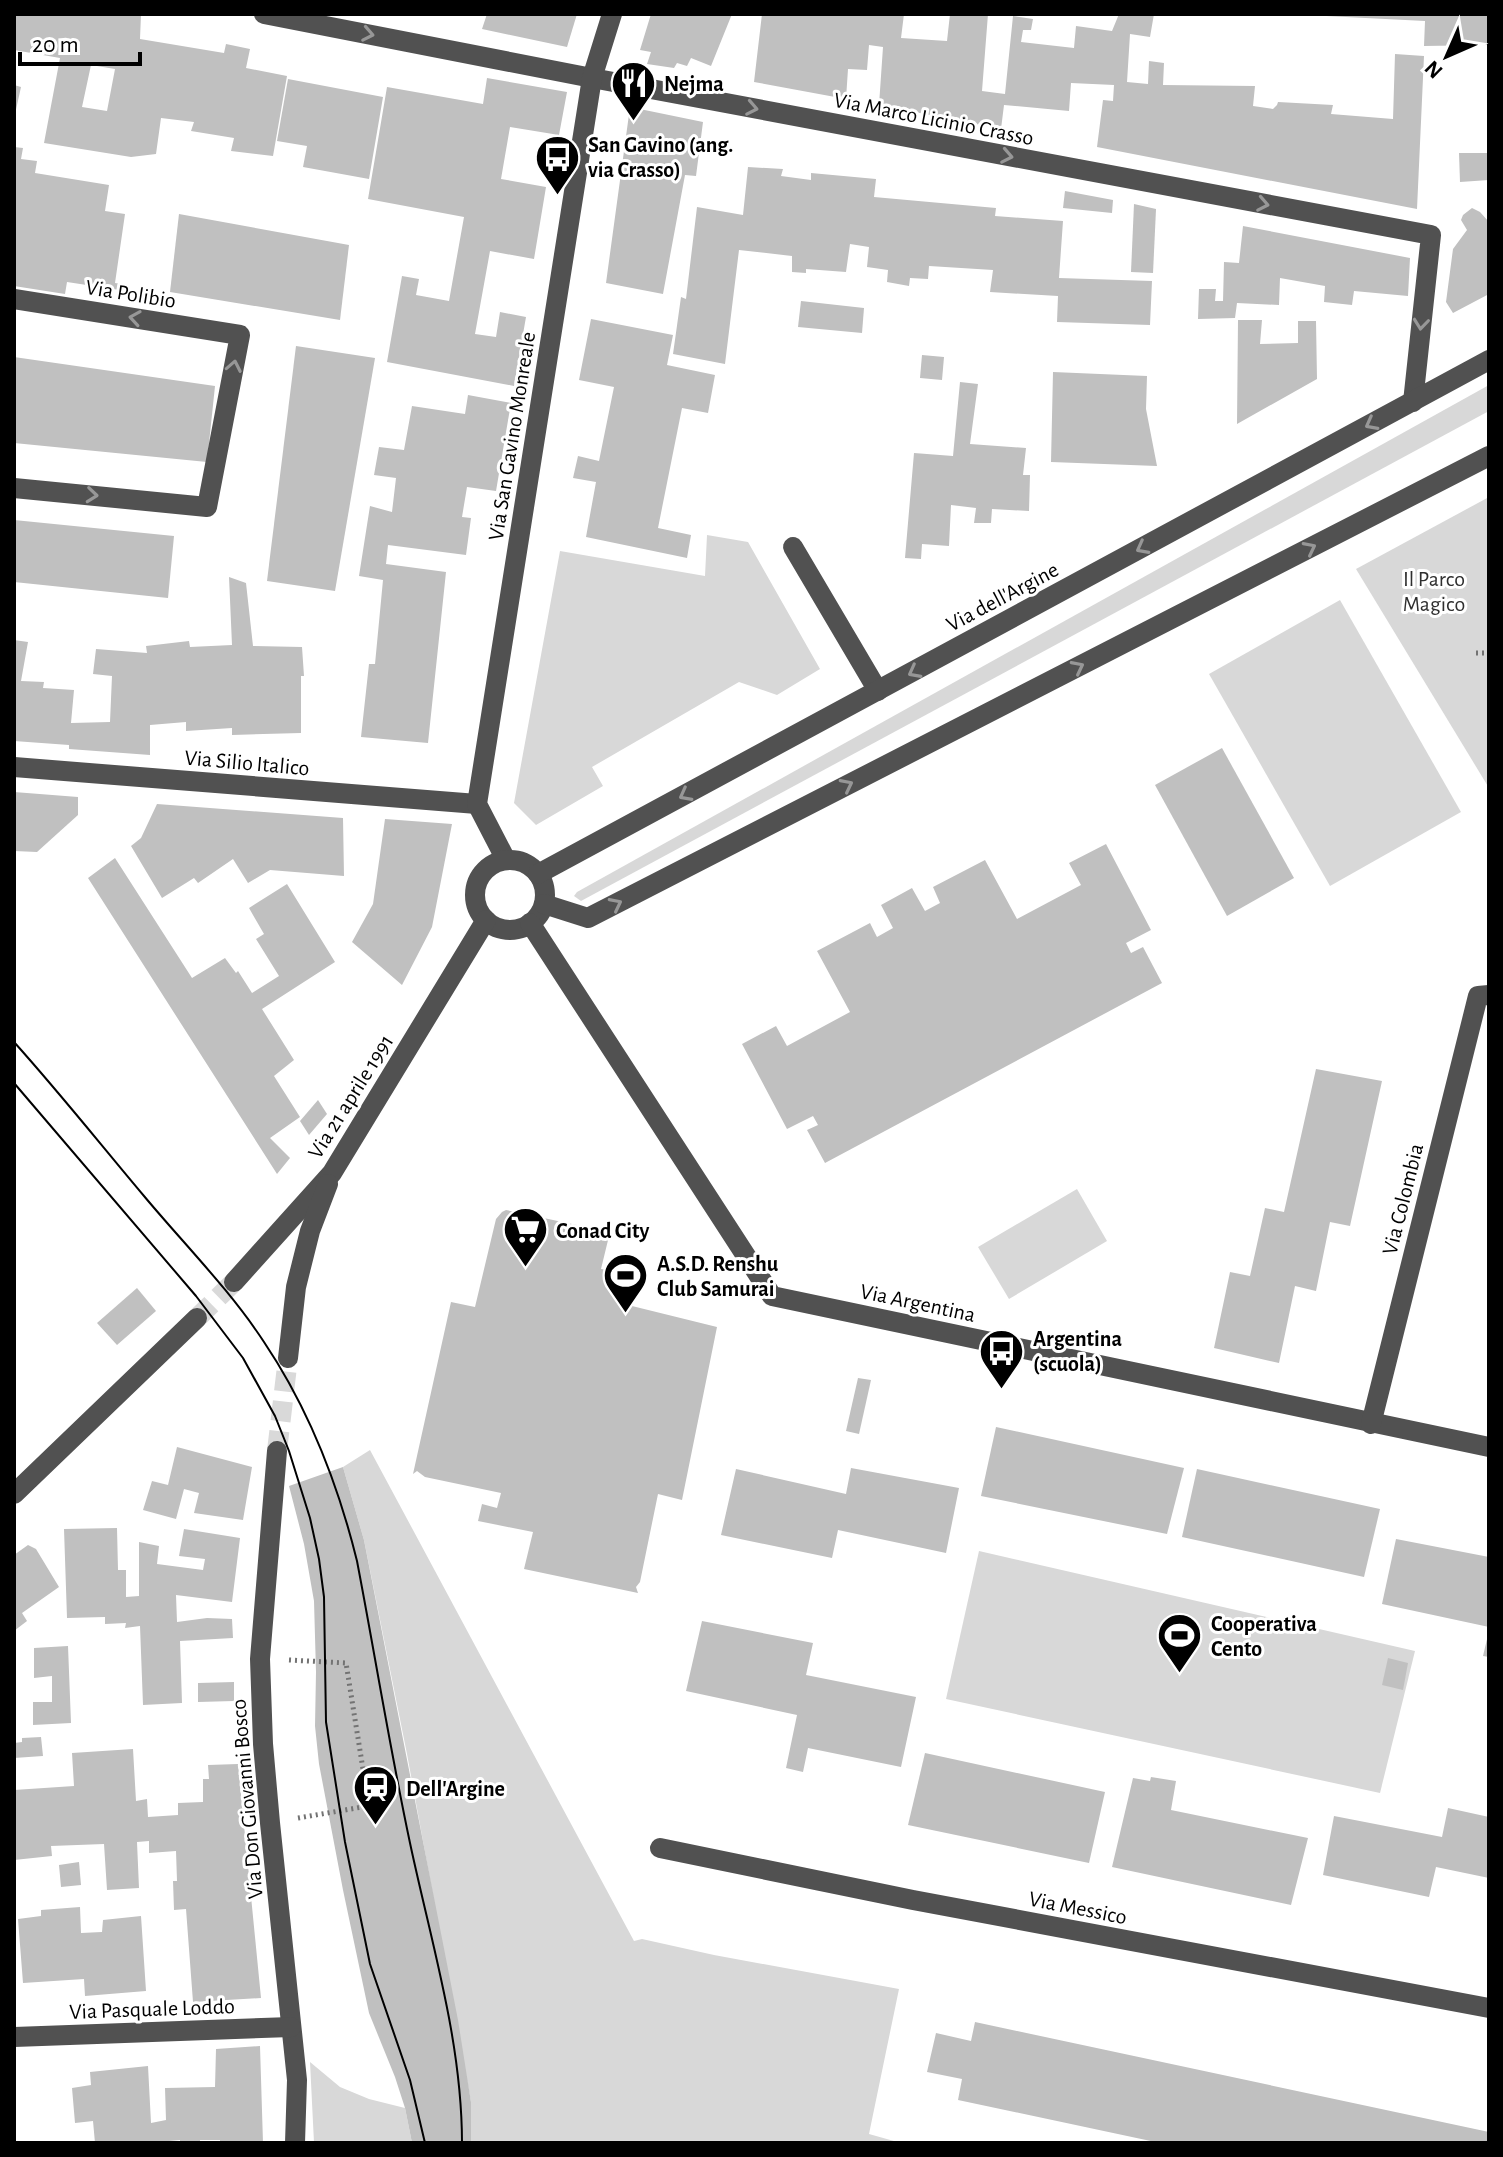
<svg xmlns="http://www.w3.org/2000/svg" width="1503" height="2157" font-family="'Alegreya Sans',sans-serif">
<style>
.green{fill:#d8d8d8}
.building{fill:#c0c0c0;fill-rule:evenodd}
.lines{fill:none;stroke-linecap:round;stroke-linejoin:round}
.minor-tunnel{stroke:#d9d9d9;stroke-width:20;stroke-dasharray:20 10;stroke-linecap:butt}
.path{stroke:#737373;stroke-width:5;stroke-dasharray:2 4;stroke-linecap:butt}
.minor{stroke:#515151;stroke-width:20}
.tram{stroke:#000;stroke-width:2}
.oneway{stroke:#979797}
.labels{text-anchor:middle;stroke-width:6;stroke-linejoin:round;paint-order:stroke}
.poi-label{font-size:22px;font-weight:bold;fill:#000;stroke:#fff;text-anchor:start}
.street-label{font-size:22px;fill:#000;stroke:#fff}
.park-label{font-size:22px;fill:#2f2f2f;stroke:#fff}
</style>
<rect width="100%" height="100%" fill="#fff"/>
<!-- green -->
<g class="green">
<polygon points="1489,385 1489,411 581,901 574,896 577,892"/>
<polygon points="1489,497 1489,788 1356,569"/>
<polygon points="707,535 748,542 820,669 777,695 739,682 592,767 603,786 536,825 514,803 560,551 705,576"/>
<polygon points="1340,600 1461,812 1330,886 1209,674"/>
<polygon points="1077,1189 1107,1241 1009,1299 978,1247"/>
<polygon points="370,1450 634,1941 642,1939 714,1955 899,1989 869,2134 901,2143 471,2143 471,2102 407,1754 364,1540 343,1467"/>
<polygon points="979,1551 1415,1651 1380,1793 946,1699"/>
<polygon points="310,2062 340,2087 369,2099 405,2108 412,2143 314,2143"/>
</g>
<!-- building -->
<g class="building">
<path d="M14,14H141L140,39L224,53L226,44L250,49L246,68L287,76L273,156L231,151L234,138L191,131L194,122L161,118L156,154L131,157L44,143L60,58L14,50ZM91,65L115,69L107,111L82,107Z"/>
<polygon points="487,14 577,14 567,47 482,29"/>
<polygon points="651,14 732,14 711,66 691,58 687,66 677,63 674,68 647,64 651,52 640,50"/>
<polygon points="762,14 904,14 901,38 947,41 950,14 988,14 982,91 1005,94 1013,16 1033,19 1031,30 1023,30 1021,42 1074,48 1076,26 1112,31 1119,14 1154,14 1150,37 1130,34 1127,82 1148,84 1149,61 1164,63 1163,85 1255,86 1253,106 1273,109 1277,105 1278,102 1333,105 1331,114 1393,119 1395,54 1424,56 1417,209 1097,147 1103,100 1113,101 1114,85 1071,83 1069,111 1004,105 1001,129 879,105 883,47 869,45 867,70 848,69 846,99 754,82"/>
<polygon points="1326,14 1489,14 1489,45 1424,46 1425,21 1326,16"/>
<polygon points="487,78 567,92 559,135 510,127 501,179 546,187 534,259 490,251 475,334 496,337 500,312 526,317 514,386 387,362 402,276 419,279 416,295 449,301 464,217 368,199 387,87 483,104"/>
<polygon points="288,79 383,97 369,179 303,167 307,146 277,141"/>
<polygon points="14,85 21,87 15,114 14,113"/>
<polygon points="630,107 703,122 696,176 685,175 663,294 606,283"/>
<polygon points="14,147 23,148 21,159 37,161 35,173 109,185 105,211 125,214 115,283 127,285 126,291 67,282 65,294 14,286"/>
<polygon points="1459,153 1489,153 1489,180 1460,182"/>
<polygon points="748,167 783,169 781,176 811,180 811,173 876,179 874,197 996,208 995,216 1063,221 1059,278 1152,281 1150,325 1057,322 1058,296 990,292 993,270 929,266 928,279 910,278 909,286 887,282 888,270 867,267 869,247 850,244 846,272 806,269 806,273 792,272 792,256 739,250 725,364 673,354 681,297 686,299 697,207 743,215"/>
<polygon points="1065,191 1113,200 1112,213 1063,208"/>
<polygon points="1134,204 1156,209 1153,273 1131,272"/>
<polygon points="1472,208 1480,212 1489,222 1489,294 1453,313 1446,302 1453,249 1467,230 1461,220 1463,215"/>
<polygon points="179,214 349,245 340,320 170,292"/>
<polygon points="1243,226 1410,258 1408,296 1354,291 1352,305 1324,302 1325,286 1280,278 1279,305 1237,303 1235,318 1198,319 1199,289 1216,289 1215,301 1223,301 1224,262 1239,263"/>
<polygon points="801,301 864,308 862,333 798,327"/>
<polygon points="591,319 673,335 667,365 715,375 708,413 682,408 658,528 691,535 687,558 586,537 596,482 573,478 578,456 599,461 614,387 579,380"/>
<polygon points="1238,320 1262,320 1260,344 1298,343 1298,321 1316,321 1317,379 1237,424"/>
<polygon points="296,346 375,358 335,591 267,581"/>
<polygon points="922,355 944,357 942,380 920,378"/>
<polygon points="14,357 215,386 207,462 14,443"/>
<polygon points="1053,372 1147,376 1146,409 1157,466 1051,462"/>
<polygon points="960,382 978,384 970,444 1026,448 1023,475 1030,475 1029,511 992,509 991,523 974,523 976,508 951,505 949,546 922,544 921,559 905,558 914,453 953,456"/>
<polygon points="468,395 511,403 496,491 467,487 462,517 471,518 466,555 388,545 386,564 446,572 428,743 361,737 369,664 375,664 383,580 359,576 370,506 392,512 396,478 374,475 379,447 404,450 412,406 465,414"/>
<polygon points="14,520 174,536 168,598 14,582"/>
<polygon points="229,577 246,583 253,646 302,647 304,676 301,676 301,733 232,735 232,728 186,731 186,722 150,725 150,755 69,749 69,745 14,741 14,640 28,642 21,681 44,682 43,688 74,690 71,723 110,722 112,676 93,674 96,649 147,653 146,646 189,641 190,647 232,645"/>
<polygon points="1222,748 1294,878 1227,916 1155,785"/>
<polygon points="14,792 78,797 78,815 37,852 14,851"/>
<polygon points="157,804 343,818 344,876 270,870 248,883 233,859 198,883 194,878 162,898 131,846 141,838"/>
<polygon points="385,819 452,824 432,927 402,985 352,942 373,904"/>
<polygon points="1106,844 1151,930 1126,943 1131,953 1143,947 1162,983 825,1163 807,1130 818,1125 813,1116 787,1129 742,1044 776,1026 787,1046 850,1012 817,951 870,923 877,937 893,928 881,905 912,888 925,911 940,903 933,887 985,860 1017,919 1081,885 1069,863"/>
<polygon points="115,858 192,978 225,958 236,973 238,971 252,993 279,976 256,939 264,934 249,908 287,884 335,962 262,1009 294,1060 274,1076 300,1117 270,1138 290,1158 277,1174 88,878"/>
<polygon points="1316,1069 1382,1081 1350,1226 1330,1222 1316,1291 1295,1286 1279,1363 1214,1348 1230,1272 1250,1276 1265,1208 1284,1212"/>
<polygon points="318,1100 327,1114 309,1135 300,1121"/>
<polygon points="506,1210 610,1232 601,1269 640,1275 632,1306 717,1327 682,1500 658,1494 640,1582 636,1587 638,1593 524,1569 533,1532 478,1521 482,1504 497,1508 501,1493 425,1477 417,1471 413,1474 451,1302 475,1307 496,1219 502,1212"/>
<polygon points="137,1288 156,1311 117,1345 97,1323"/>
<polygon points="858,1378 871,1380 859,1434 846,1431"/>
<polygon points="996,1427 1184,1468 1167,1534 981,1496"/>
<polygon points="177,1447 252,1467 243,1520 194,1513 199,1493 184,1489 176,1519 143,1510 152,1481 168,1485"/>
<polygon points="343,1467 364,1540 458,2020 471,2102 471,2143 412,2143 405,2108 395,2077 369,2013 343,1890 319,1764 315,1726 316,1672 314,1601 304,1544 289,1486"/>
<polygon points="851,1468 959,1488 946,1553 838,1530 832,1558 721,1535 736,1469 846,1494"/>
<polygon points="1197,1469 1380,1509 1364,1577 1182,1537"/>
<polygon points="117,1528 118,1570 126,1570 126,1597 139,1596 139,1542 159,1546 157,1564 203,1570 205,1559 179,1556 184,1529 240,1538 232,1602 176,1595 177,1622 207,1618 232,1619 233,1638 180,1641 182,1703 143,1705 140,1626 125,1628 126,1623 105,1624 105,1617 67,1618 64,1529"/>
<polygon points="1396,1539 1489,1557 1489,1627 1382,1604"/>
<polygon points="28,1545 36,1549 59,1587 22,1613 27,1621 14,1631 14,1555"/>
<polygon points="702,1621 813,1643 806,1675 916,1697 901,1767 808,1748 803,1772 786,1768 797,1715 686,1691"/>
<polygon points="1488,1635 1489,1635 1489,1657 1483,1656"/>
<polygon points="68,1646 71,1723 33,1725 33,1702 52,1702 52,1676 34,1678 34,1648"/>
<polygon points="1388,1658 1408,1663 1403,1690 1382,1685"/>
<polygon points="234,1682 234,1701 198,1702 198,1683"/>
<polygon points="41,1737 43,1756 14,1758 14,1743 22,1742 22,1738"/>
<polygon points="133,1749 136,1801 147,1799 148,1817 178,1815 178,1803 203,1802 203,1779 209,1779 208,1765 238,1764 261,1998 193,2002 186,1909 174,1910 173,1881 177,1881 176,1851 149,1853 149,1841 137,1842 139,1888 107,1890 104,1844 51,1846 52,1856 14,1860 14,1790 74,1786 72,1753"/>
<polygon points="925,1753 1105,1792 1089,1863 908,1825"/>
<polygon points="1151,1777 1176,1781 1171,1810 1308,1838 1291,1905 1112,1867 1133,1778 1150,1781"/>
<polygon points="1448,1808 1489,1817 1489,1878 1436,1867 1429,1897 1323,1875 1334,1816 1442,1837"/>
<polygon points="79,1862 81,1885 61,1887 59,1865"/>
<polygon points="80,1907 81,1933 102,1932 103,1920 141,1916 146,1991 85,1996 84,1979 23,1983 18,1919 41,1916 41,1910"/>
<polygon points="975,2022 1489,2132 1489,2143 1160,2143 958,2100 962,2079 927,2072 936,2033 971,2041"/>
<polygon points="260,2046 263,2143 220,2143 220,2140 200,2140 200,2143 180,2143 180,2140 169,2141 169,2143 95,2143 93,2121 75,2123 72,2088 91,2085 90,2072 148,2066 151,2123 166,2120 165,2088 215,2087 216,2049"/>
</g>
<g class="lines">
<!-- minor-tunnel -->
<g class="minor-tunnel">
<polyline points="197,1318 234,1282"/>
<polyline points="277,1451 288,1358"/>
</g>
<!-- path -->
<g class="path">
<polyline points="1476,653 1489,653"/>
<polyline points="289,1660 346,1663 366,1788 377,1787"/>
<polyline points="298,1818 380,1804"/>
</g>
<!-- minor -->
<g class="minor">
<polyline points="264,14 592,78 1431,235 1413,402"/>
<polyline points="14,299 240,335 207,507 14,488"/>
<polyline points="793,547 878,691"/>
<polyline points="14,767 477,804"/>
<polyline points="506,860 477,804 592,78 612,14"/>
<circle cx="510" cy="895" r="35"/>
<polyline points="538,874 1489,360"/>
<polyline points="544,904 588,918 1489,456"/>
<polyline points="530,923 772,1296 1489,1447"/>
<polyline points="234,1282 332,1173 486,920"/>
<polyline points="288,1358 296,1287 310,1231 328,1184"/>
<polyline points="1371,1424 1478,996 1489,995"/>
<polyline points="277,1451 260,1659 263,1744 270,1823 297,2080 295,2143"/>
<polyline points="14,1494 197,1318"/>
<polyline points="660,1848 913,1900 1489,2008"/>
<polyline points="14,2037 291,2027"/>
</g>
<!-- tram -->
<g class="tram">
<path d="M14,1042C59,1092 101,1145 144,1196C184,1244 230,1290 264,1342C309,1409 338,1484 357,1561C375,1655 390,1749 410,1843C431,1942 462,2041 462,2143"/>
<polyline points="14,1083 196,1296 243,1358 275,1416 289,1451 310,1518 319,1559 324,1597 326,1722 345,1842 370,1964 410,2080 425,2143"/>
</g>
</g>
<!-- one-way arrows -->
<defs><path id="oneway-chevron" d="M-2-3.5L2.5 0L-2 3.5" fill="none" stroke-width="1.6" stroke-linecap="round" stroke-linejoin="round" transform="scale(2)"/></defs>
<g class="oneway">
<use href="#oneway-chevron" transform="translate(368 34) rotate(11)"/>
<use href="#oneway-chevron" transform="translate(752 108) rotate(11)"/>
<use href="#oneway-chevron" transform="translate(1007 156) rotate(11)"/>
<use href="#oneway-chevron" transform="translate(1263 204) rotate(11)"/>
<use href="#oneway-chevron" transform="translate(135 318) rotate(-171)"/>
<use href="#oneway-chevron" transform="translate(1421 324) rotate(96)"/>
<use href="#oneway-chevron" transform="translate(234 366) rotate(-79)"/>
<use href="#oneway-chevron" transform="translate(1371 424) rotate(152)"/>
<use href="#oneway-chevron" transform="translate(92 495) rotate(6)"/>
<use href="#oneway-chevron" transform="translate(1142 548) rotate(152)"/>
<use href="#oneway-chevron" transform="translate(1310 548) rotate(-27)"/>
<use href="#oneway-chevron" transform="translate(1078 667) rotate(-27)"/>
<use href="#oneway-chevron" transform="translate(914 672) rotate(152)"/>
<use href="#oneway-chevron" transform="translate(847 785) rotate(-27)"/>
<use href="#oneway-chevron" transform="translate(685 795) rotate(152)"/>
<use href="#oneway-chevron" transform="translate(616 904) rotate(-27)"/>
</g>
<!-- icons -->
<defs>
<symbol id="restaurant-pin" viewBox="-11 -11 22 30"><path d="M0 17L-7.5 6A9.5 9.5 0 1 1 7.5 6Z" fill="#000" stroke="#fff"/><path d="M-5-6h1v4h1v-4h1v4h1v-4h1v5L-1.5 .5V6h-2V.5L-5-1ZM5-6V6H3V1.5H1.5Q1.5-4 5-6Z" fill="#fff"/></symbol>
<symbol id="bus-pin" viewBox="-11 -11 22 30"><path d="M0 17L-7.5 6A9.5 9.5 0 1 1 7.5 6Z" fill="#000" stroke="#fff"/><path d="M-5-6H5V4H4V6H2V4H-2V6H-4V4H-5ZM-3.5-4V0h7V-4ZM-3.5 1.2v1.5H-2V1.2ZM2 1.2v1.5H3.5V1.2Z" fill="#fff"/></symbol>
<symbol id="supermarket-pin" viewBox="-11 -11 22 30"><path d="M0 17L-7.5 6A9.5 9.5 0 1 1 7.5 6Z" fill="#000" stroke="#fff"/><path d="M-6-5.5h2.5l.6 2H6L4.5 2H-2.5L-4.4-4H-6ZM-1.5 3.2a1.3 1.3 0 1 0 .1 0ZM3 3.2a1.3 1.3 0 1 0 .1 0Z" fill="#fff"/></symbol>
<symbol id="stadium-pin" viewBox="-11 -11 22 30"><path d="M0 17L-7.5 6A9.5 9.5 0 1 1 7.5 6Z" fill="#000" stroke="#fff"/><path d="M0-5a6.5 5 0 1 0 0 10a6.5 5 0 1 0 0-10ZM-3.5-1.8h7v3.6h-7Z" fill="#fff"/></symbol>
<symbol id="station-pin" viewBox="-11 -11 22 30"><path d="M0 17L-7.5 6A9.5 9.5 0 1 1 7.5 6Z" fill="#000" stroke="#fff"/><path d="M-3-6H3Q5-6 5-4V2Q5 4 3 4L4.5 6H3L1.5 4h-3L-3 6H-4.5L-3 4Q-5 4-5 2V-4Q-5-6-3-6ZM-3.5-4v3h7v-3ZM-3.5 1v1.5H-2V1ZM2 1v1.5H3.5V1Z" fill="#fff"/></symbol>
</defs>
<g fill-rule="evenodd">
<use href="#restaurant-pin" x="608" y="58" width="51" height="69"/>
<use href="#bus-pin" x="532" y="132" width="51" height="69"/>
<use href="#supermarket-pin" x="500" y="1204" width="51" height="69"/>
<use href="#stadium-pin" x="600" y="1250" width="51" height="69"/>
<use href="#bus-pin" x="976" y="1326" width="51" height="69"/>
<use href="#stadium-pin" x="1154" y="1610" width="51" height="69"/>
<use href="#station-pin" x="350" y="1762" width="51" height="69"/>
</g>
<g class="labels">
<!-- poi labels -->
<g class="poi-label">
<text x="664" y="91">Nejma</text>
<text x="588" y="152">San Gavino (ang.<tspan x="588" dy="25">via Crasso)</tspan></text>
<text x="556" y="1238">Conad City</text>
<text x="657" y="1271">A.S.D. Renshu<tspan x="657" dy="25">Club Samurai</tspan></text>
<text x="1033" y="1346">Argentina<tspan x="1033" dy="25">(scuola)</tspan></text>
<text x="1211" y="1631">Cooperativa<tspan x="1211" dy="25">Cento</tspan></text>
<text x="406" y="1796">Dell'Argine</text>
</g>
<!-- street labels -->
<g class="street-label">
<text transform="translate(934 118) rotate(11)" y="8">Via Marco Licinio Crasso</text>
<text transform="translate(131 293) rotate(9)" y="8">Via Polibio</text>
<text transform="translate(511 436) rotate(-81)" y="8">Via San Gavino Monreale</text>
<text transform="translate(1002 596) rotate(-28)" y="8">Via dell'Argine</text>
<text transform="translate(247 762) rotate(5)" y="8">Via Silio Italico</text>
<text transform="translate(350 1096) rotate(-58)" y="8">Via 21 aprile 1991</text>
<text transform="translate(1402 1199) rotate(-76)" y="8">Via Colombia</text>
<text transform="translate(918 1302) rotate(12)" y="8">Via Argentina</text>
<text transform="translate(246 1799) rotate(-95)" y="8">Via Don Giovanni Bosco</text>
<text transform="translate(1078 1907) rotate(11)" y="8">Via Messico</text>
<text transform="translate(152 2008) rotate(-2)" y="8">Via Pasquale Loddo</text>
</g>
<!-- park labels -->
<g class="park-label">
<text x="1434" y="586">Il Parco<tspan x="1434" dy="25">Magico</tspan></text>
</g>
</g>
<!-- border -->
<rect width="1503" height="2157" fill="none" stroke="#000000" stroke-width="32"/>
<!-- north arrow -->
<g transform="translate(1447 56) rotate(225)" stroke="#ffffff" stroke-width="6" paint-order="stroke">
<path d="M0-6L14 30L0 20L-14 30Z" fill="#000000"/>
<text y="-12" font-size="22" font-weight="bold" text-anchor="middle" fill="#000000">N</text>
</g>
<!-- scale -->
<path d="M20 52v12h120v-12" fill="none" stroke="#000000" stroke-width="4"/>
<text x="32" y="52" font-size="24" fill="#000000" stroke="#ffffff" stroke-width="6" paint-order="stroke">20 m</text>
</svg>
